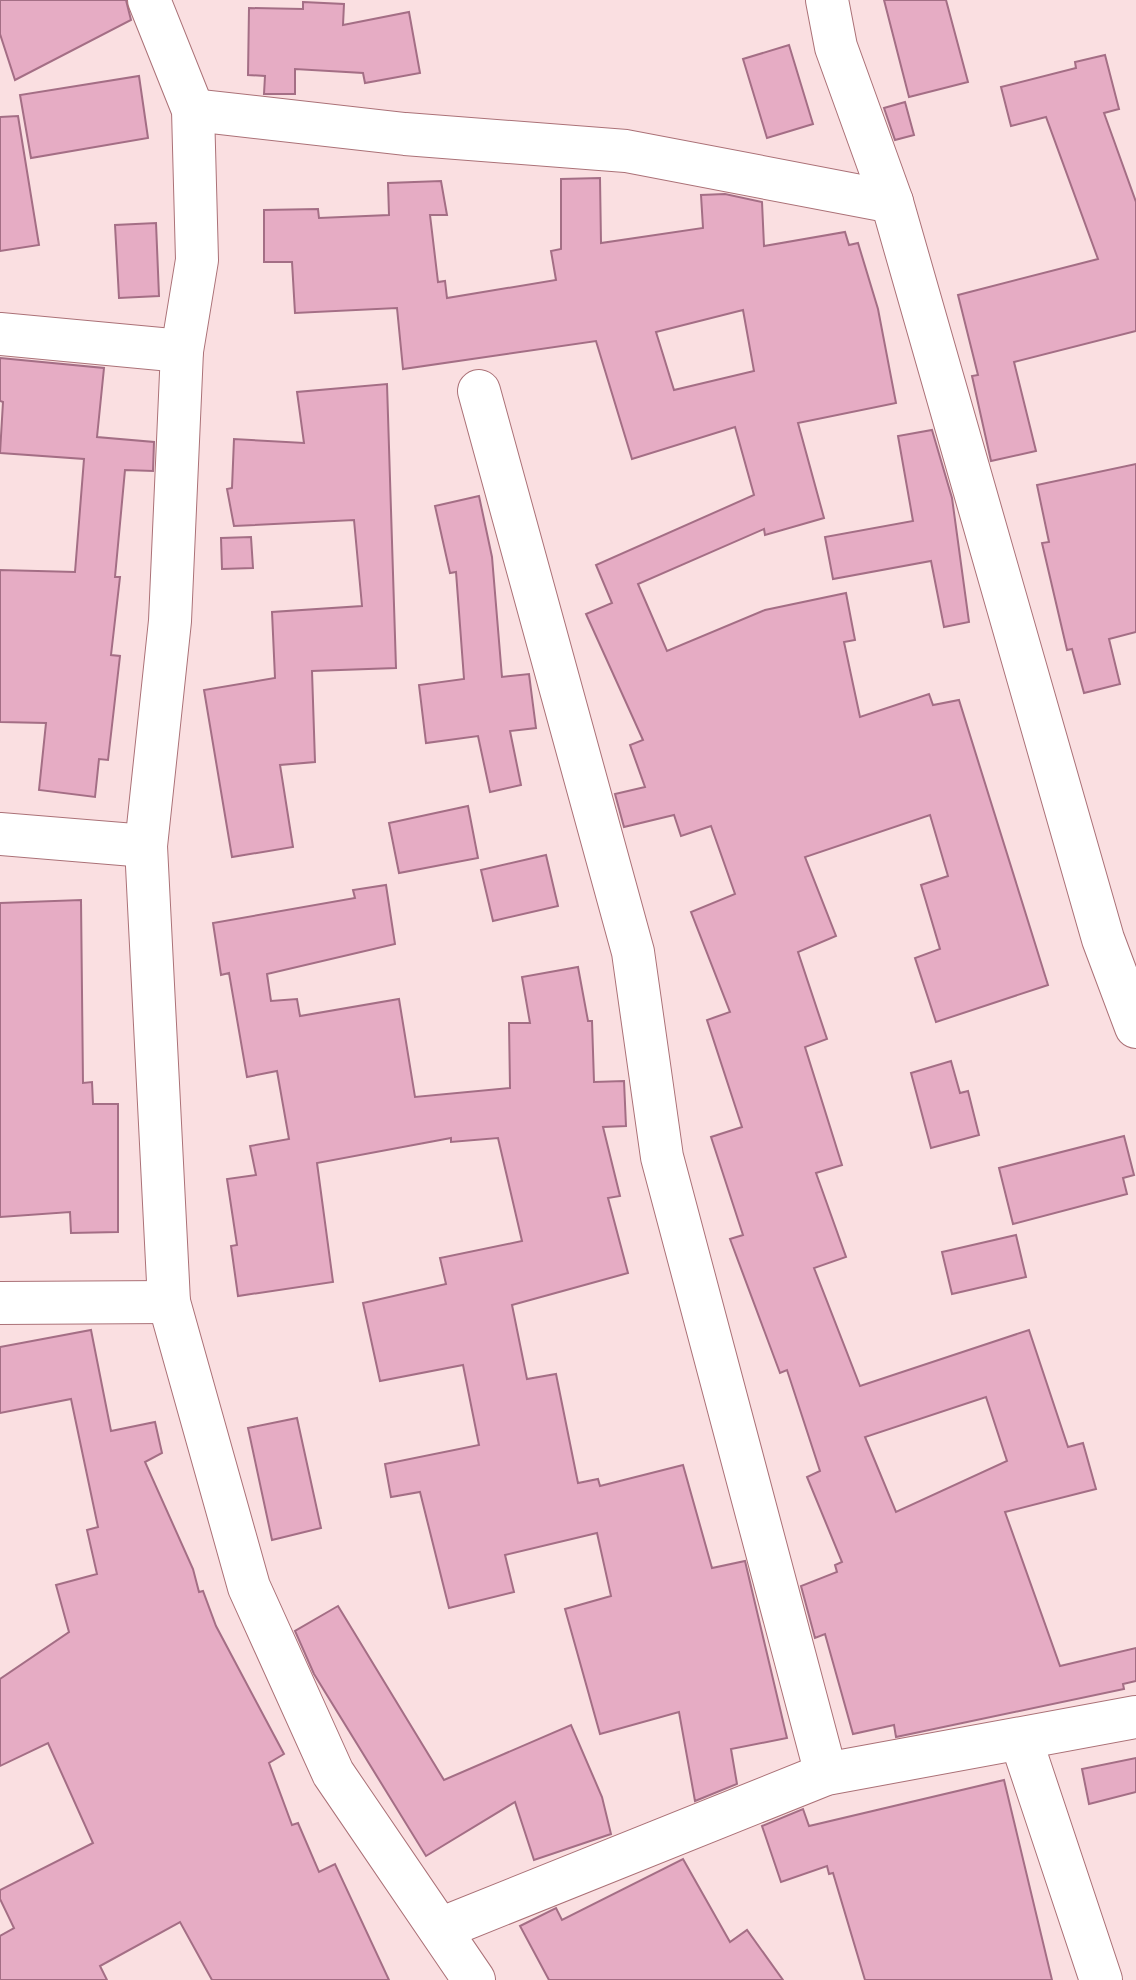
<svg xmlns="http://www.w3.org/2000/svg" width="1136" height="1980" font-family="'Open Sans',sans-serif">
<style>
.building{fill:#e6acc4;stroke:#a46e85;stroke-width:2;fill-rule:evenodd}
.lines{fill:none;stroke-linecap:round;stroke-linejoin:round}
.minor-casing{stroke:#ab7177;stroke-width:44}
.minor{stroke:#fff;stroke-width:42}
</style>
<rect width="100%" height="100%" fill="#fadfe1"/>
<!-- building -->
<g class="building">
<polygon points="0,0 126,0 131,20 15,80 0,34"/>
<polygon points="884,0 946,0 968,82 909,97"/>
<polygon points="303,2 344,4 343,25 409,12 420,73 365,83 363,73 295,69 295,94 264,94 265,76 248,75 249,8 303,9"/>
<polygon points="789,45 813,124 767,138 743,59"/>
<polygon points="1105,55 1119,109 1104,113 1136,202 1136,331 1014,362 1036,451 991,461 972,376 978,375 958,295 1098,259 1046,117 1011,126 1001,87 1076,68 1075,62"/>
<polygon points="139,76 148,138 31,158 20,95"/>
<polygon points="905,102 914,135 895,140 884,108"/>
<polygon points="18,116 39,245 0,251 0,117"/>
<path d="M600,178L601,243L703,228L701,195L725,194L762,202L764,246L845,232L849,245L858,243L878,309L896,403L798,423L824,518L765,535L764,529L638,584L667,651L765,610L846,593L855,640L844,642L860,717L929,694L933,705L959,700L1048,985L936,1022L915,958L940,949L921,885L948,876L930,815L805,857L836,936L798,952L827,1039L805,1047L842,1165L816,1173L846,1257L814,1268L860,1386L1029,1330L1068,1447L1083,1443L1096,1489L1005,1512L1060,1666L1136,1648V1681L1123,1684L1124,1689L896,1737L894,1725L853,1734L825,1634L815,1638L801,1586L837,1572L835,1565L842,1562L807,1477L820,1471L787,1370L780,1373L730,1239L743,1235L711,1137L742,1127L707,1020L730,1012L691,912L735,894L711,826L681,836L674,815L624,827L615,794L645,787L630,745L643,740L586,614L612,603L596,565L754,495L735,427L632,459L596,341L403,369L397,308L295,313L292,262H264V210L318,209L319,218L389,215L388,183L441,181L447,215H430L438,282L445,281L447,298L556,280L551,251L561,249V179ZM743,310L754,371L674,390L656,332ZM986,1397L1007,1461L896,1512L865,1437Z"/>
<polygon points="156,223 159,296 119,298 115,225"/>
<polygon points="0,358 104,368 97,437 154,442 153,471 125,470 115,577 120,577 111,655 120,656 108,760 99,759 95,797 39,790 46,723 0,722 0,570 75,572 84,459 0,453 3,402 0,401"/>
<polygon points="387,384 396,668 312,671 315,762 280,765 293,847 232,857 204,690 275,678 272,612 362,606 354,520 234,526 227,489 232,488 234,439 304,443 297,392"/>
<polygon points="932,430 952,498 969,622 944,627 931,561 833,579 825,537 913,521 898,436"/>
<polygon points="1136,464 1136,632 1109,639 1120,684 1084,693 1072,649 1067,650 1042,543 1049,542 1037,485"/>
<polygon points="479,496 492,557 502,677 529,674 536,728 510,731 521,785 490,792 478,736 426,743 419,685 464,679 456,572 450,573 435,506"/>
<polygon points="251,537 253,568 222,569 221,538"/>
<polygon points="468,806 478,858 399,873 389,823"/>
<polygon points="546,855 558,906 493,921 481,870"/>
<polygon points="386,885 395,944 267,974 271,1001 297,999 300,1016 399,999 415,1097 510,1088 509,1023 530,1023 522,977 578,967 588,1021 592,1021 594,1082 624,1081 626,1126 603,1127 620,1196 608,1198 628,1273 512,1305 527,1379 556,1374 578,1483 598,1479 600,1486 683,1465 712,1568 745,1561 787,1738 731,1749 737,1784 695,1801 679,1712 600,1734 565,1609 611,1596 597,1533 505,1555 514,1592 449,1608 420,1492 391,1497 385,1464 479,1445 463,1365 380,1381 363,1303 446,1284 440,1258 522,1241 498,1138 451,1142 451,1138 317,1163 333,1282 238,1296 231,1246 237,1245 227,1179 256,1175 250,1146 289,1139 277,1071 247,1077 229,973 221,975 213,923 355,898 353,890"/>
<polygon points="81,900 83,1083 92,1082 93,1104 118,1104 118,1232 71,1233 70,1212 0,1217 0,903"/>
<polygon points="951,1061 960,1093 968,1091 979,1135 931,1148 911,1073"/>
<polygon points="1124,1136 1134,1175 1123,1178 1127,1194 1013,1224 999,1168"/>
<polygon points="1016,1235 1026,1277 952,1294 942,1252"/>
<polygon points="91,1330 111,1431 155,1422 162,1453 145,1462 193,1569 199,1592 203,1591 216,1626 284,1754 269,1763 292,1825 298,1823 319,1872 335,1864 389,1980 212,1980 180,1922 100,1966 107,1980 0,1980 0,1936 14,1928 0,1899 0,1890 93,1843 48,1743 0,1766 0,1679 69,1632 56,1585 97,1574 87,1530 98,1527 71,1399 0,1413 0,1347"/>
<polygon points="297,1418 321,1528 272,1540 248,1428"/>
<polygon points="338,1606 444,1780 571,1725 602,1797 611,1834 534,1860 515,1802 426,1856 314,1674 295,1631"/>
<polygon points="1136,1758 1136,1792 1089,1804 1082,1769"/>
<polygon points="1004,1780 1052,1980 865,1980 833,1873 829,1874 827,1866 781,1882 762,1826 803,1809 809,1826"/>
<polygon points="683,1859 730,1942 747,1930 783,1980 549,1980 520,1926 556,1908 562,1920"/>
</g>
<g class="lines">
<defs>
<g id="minor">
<polyline points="149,0 193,110 197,260 182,351 170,621 146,846 169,1302 249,1587 333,1773 474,1980"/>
<polyline points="827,0 836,47 892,202 1103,939 1136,1027"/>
<polyline points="193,110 405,134 626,151 892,202"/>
<polyline points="0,334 182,351"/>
<polyline points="479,391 633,952 662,1157 826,1774"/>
<polyline points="0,834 146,846"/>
<polyline points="0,1303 169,1302"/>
<polyline points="1021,1740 1101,1980"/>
<polyline points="440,1929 826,1774 1136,1717"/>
</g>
</defs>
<!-- minor casing -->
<use href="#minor" class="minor-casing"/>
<!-- minor -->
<use href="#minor" class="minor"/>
</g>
</svg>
